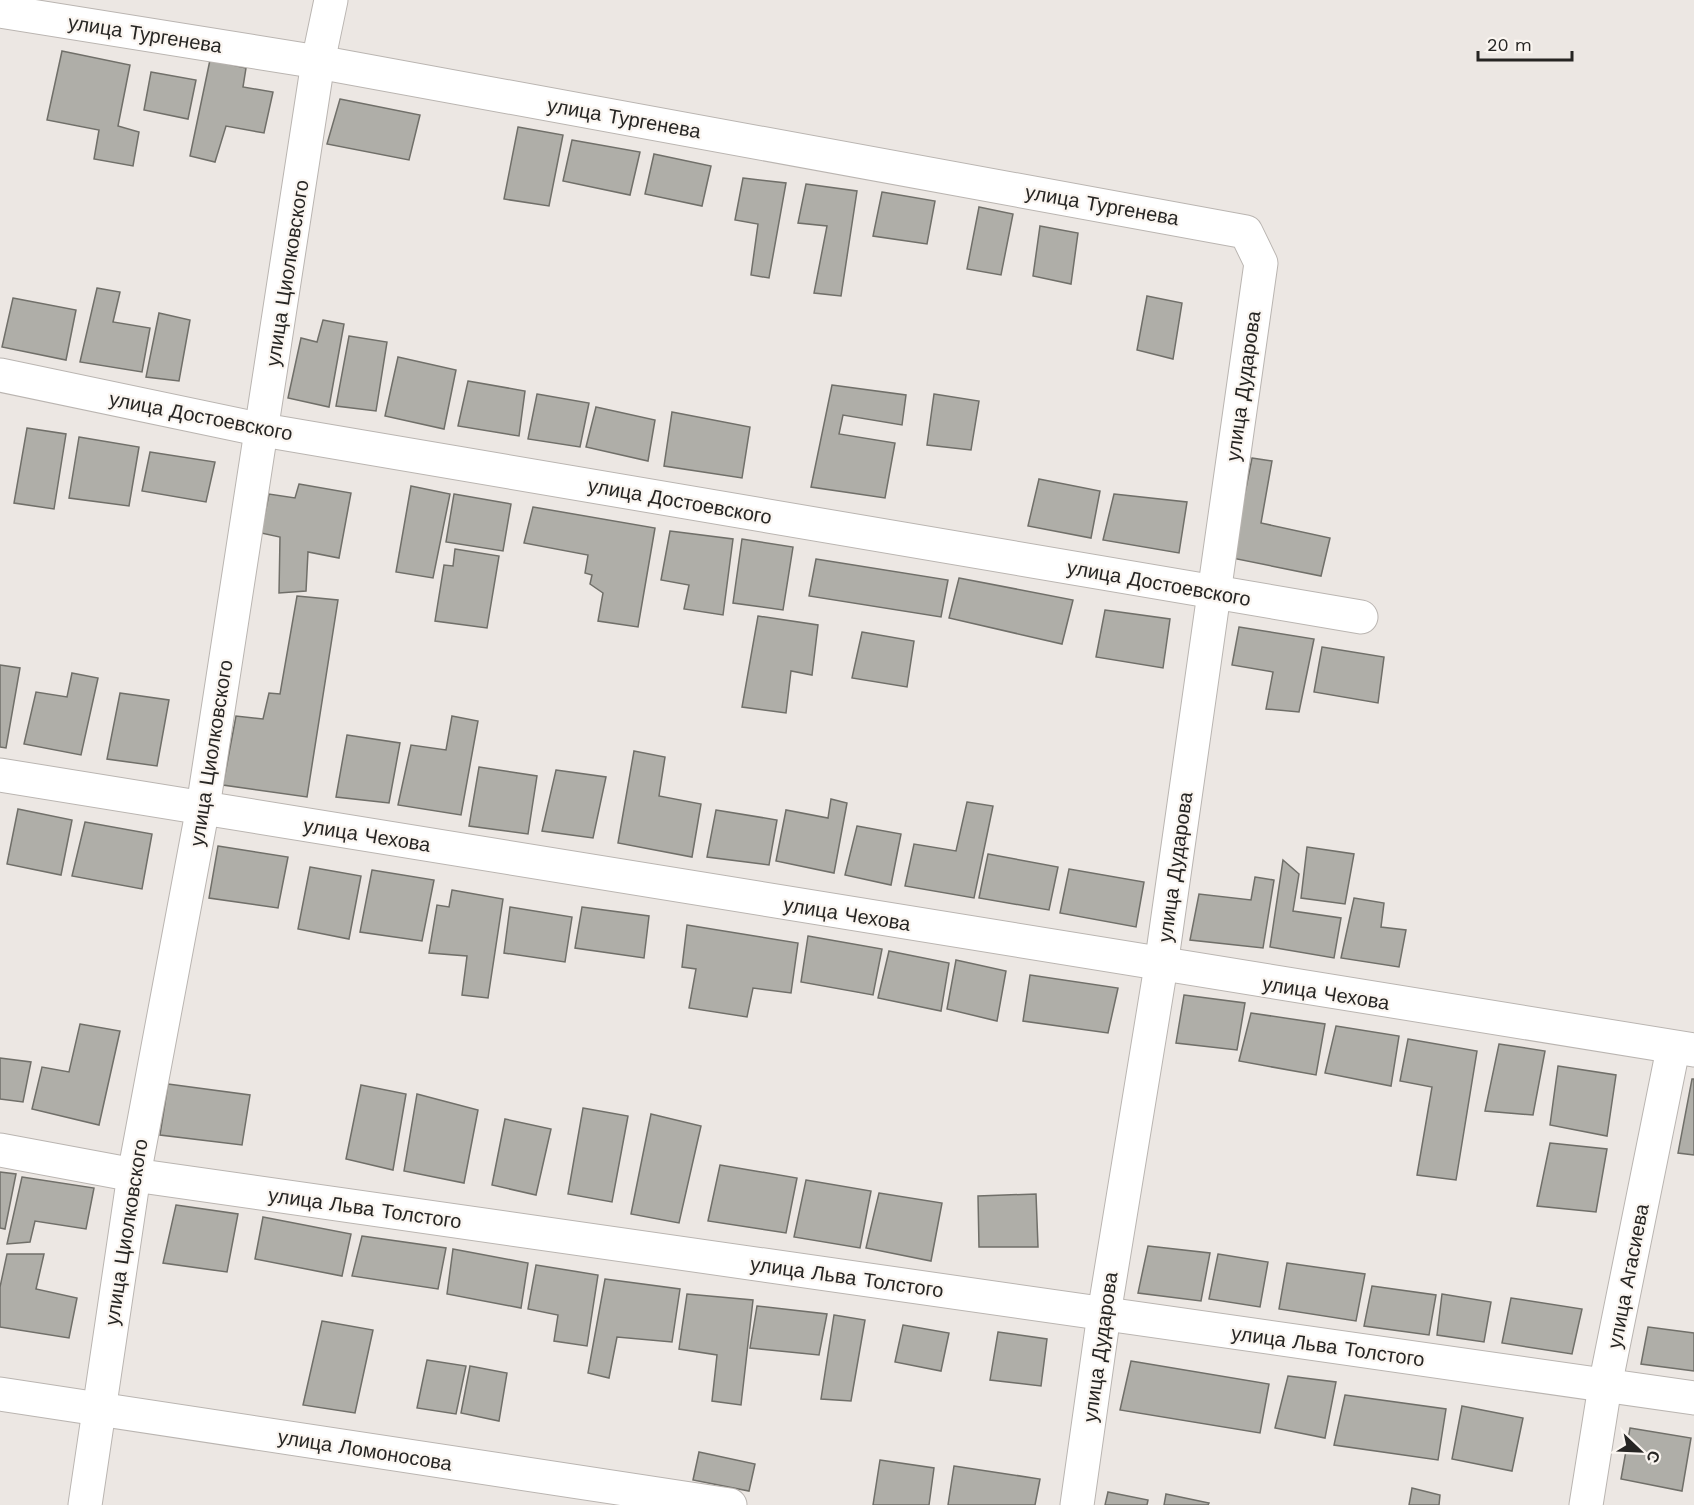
<svg xmlns="http://www.w3.org/2000/svg" width="1694" height="1505" font-family="'Work Sans',sans-serif">
<style>
.building{fill:#afaea8;stroke:#706f69;stroke-width:1.5}
.lines{fill:none;stroke-linecap:round;stroke-linejoin:round}
.minor-casing{stroke:#bab5b1;stroke-width:35}
.minor{stroke:#fff;stroke-width:33}
.labels{text-anchor:middle;stroke-width:4.5;stroke-linejoin:round;paint-order:stroke}
.street-label{font-size:20px;fill:#262523;stroke:#faf5f0}
</style>
<rect width="100%" height="100%" fill="#ece7e3"/>
<!-- building -->
<g class="building">
<polygon points="62,51 130,65 118,126 139,132 133,166 94,159 99,130 47,120"/>
<polygon points="210,60 246,68 243,87 273,92 264,133 226,126 215,162 190,156"/>
<polygon points="151,72 196,80 188,119 144,110"/>
<polygon points="340,99 420,115 409,160 327,144"/>
<polygon points="518,127 563,135 549,206 504,199"/>
<polygon points="572,140 640,152 630,195 563,181"/>
<polygon points="654,154 711,166 702,206 645,194"/>
<polygon points="743,178 786,183 769,278 751,275 758,224 735,220"/>
<polygon points="806,184 857,191 841,296 814,293 827,226 798,223"/>
<polygon points="882,192 935,201 927,244 873,236"/>
<polygon points="979,207 1013,214 1001,275 967,269"/>
<polygon points="1040,226 1078,233 1071,284 1033,276"/>
<polygon points="97,288 120,292 113,322 150,328 142,372 80,362"/>
<polygon points="1147,296 1182,303 1173,359 1137,350"/>
<polygon points="13,298 76,310 66,360 2,347"/>
<polygon points="159,313 190,320 179,381 146,377"/>
<polygon points="323,320 344,324 329,407 288,398 301,338 317,342"/>
<polygon points="349,336 387,342 376,411 336,406"/>
<polygon points="398,357 456,370 444,429 385,416"/>
<polygon points="468,381 525,391 519,436 458,426"/>
<polygon points="832,385 906,395 902,425 843,415 839,434 895,443 885,498 811,487"/>
<polygon points="537,394 589,403 580,447 528,439"/>
<polygon points="934,394 979,401 971,450 927,445"/>
<polygon points="596,407 655,420 648,461 586,447"/>
<polygon points="672,412 750,427 742,478 664,466"/>
<polygon points="27,428 66,434 54,509 14,503"/>
<polygon points="79,437 139,447 129,506 69,498"/>
<polygon points="150,452 215,462 206,502 142,491"/>
<polygon points="1252,458 1272,461 1261,523 1330,538 1321,576 1232,558"/>
<polygon points="1039,479 1100,491 1091,538 1028,526"/>
<polygon points="299,484 351,493 339,558 308,552 306,591 279,593 280,537 261,533 269,494 295,498"/>
<polygon points="411,486 450,494 433,578 396,572"/>
<polygon points="454,494 511,504 503,551 446,542"/>
<polygon points="1114,494 1187,502 1179,553 1103,540"/>
<polygon points="533,507 655,528 638,627 598,621 603,593 590,584 592,575 585,573 588,555 524,543"/>
<polygon points="670,531 733,539 723,615 684,609 689,585 661,580"/>
<polygon points="742,539 793,547 783,610 733,603"/>
<polygon points="455,549 499,556 487,628 435,621 444,565 453,566"/>
<polygon points="816,559 948,580 941,617 809,596"/>
<polygon points="959,578 1073,600 1062,644 949,618"/>
<polygon points="297,596 338,600 307,797 223,785 236,716 263,719 269,693 280,694"/>
<polygon points="1105,610 1170,619 1163,668 1096,657"/>
<polygon points="758,616 818,625 812,675 791,671 786,713 742,707"/>
<polygon points="1239,627 1314,639 1299,712 1266,709 1273,672 1232,665"/>
<polygon points="862,632 914,641 907,687 852,678"/>
<polygon points="1322,647 1384,657 1378,703 1314,692"/>
<polygon points="0,665 20,668 6,748 0,747"/>
<polygon points="72,673 98,678 81,755 24,744 36,692 67,697"/>
<polygon points="120,693 169,700 157,766 107,759"/>
<polygon points="452,716 478,721 461,815 398,805 411,745 446,750"/>
<polygon points="347,735 400,743 389,803 336,797"/>
<polygon points="634,751 665,757 659,796 701,804 692,857 618,843"/>
<polygon points="479,767 537,776 528,834 469,826"/>
<polygon points="556,770 606,777 593,838 542,831"/>
<polygon points="831,799 847,803 834,873 776,861 786,810 828,818"/>
<polygon points="967,802 993,806 974,898 905,886 914,844 956,851"/>
<polygon points="18,809 72,820 61,875 7,864"/>
<polygon points="716,810 777,820 769,865 707,857"/>
<polygon points="85,822 152,834 142,889 72,876"/>
<polygon points="857,826 901,834 891,885 845,875"/>
<polygon points="218,846 288,857 278,908 209,898"/>
<polygon points="1307,847 1354,854 1345,904 1301,898"/>
<polygon points="988,854 1058,867 1049,910 979,898"/>
<polygon points="1283,860 1299,874 1293,911 1341,918 1334,958 1270,947"/>
<polygon points="310,867 361,876 349,939 298,929"/>
<polygon points="1069,869 1144,882 1136,927 1060,913"/>
<polygon points="372,870 434,880 422,941 360,932"/>
<polygon points="1255,877 1274,880 1263,948 1190,940 1199,894 1251,900"/>
<polygon points="452,890 503,899 488,998 462,995 467,956 429,953 437,905 449,907"/>
<polygon points="1354,898 1384,903 1381,927 1406,930 1399,967 1341,958"/>
<polygon points="510,907 572,917 565,962 504,953"/>
<polygon points="582,907 649,916 644,958 575,948"/>
<polygon points="687,925 798,943 791,993 753,988 747,1017 689,1008 696,969 682,967"/>
<polygon points="808,936 882,949 873,995 801,982"/>
<polygon points="889,951 949,963 941,1011 878,998"/>
<polygon points="956,960 1006,971 997,1021 947,1009"/>
<polygon points="1030,975 1118,988 1108,1033 1023,1021"/>
<polygon points="1184,995 1245,1003 1237,1050 1176,1043"/>
<polygon points="1251,1013 1325,1024 1316,1075 1239,1061"/>
<polygon points="80,1024 120,1031 99,1125 32,1109 42,1067 69,1072"/>
<polygon points="1336,1026 1399,1036 1391,1086 1325,1073"/>
<polygon points="1408,1039 1477,1051 1456,1180 1417,1175 1432,1087 1400,1081"/>
<polygon points="1499,1044 1545,1051 1533,1115 1485,1111"/>
<polygon points="0,1058 31,1062 23,1102 0,1099"/>
<polygon points="1558,1066 1616,1075 1607,1136 1550,1125"/>
<polygon points="1692,1079 1694,1079 1694,1155 1678,1153"/>
<polygon points="168,1084 250,1095 242,1145 160,1135"/>
<polygon points="361,1085 406,1094 393,1170 346,1159"/>
<polygon points="417,1094 478,1110 464,1183 404,1171"/>
<polygon points="583,1108 628,1116 612,1202 568,1194"/>
<polygon points="651,1114 701,1126 679,1223 631,1214"/>
<polygon points="505,1119 551,1129 536,1195 492,1185"/>
<polygon points="1550,1143 1607,1149 1596,1212 1537,1206"/>
<polygon points="720,1165 797,1178 786,1233 708,1221"/>
<polygon points="0,1172 16,1174 5,1229 0,1228"/>
<polygon points="22,1177 94,1188 86,1229 35,1221 30,1242 7,1244"/>
<polygon points="806,1180 871,1191 860,1248 794,1237"/>
<polygon points="879,1193 942,1203 931,1261 866,1248"/>
<polygon points="1036,1194 1038,1247 979,1247 978,1196"/>
<polygon points="176,1205 238,1214 227,1272 163,1263"/>
<polygon points="263,1217 351,1234 342,1276 255,1259"/>
<polygon points="362,1236 446,1248 438,1289 352,1276"/>
<polygon points="1148,1246 1210,1253 1201,1301 1138,1293"/>
<polygon points="453,1249 528,1263 521,1308 447,1294"/>
<polygon points="7,1254 44,1254 36,1289 77,1298 69,1338 0,1327 0,1287"/>
<polygon points="1218,1254 1268,1262 1260,1307 1209,1299"/>
<polygon points="1287,1263 1365,1274 1356,1321 1279,1309"/>
<polygon points="536,1265 598,1275 587,1346 554,1341 558,1315 528,1309"/>
<polygon points="605,1279 680,1289 672,1342 617,1337 609,1378 588,1373"/>
<polygon points="1372,1286 1436,1295 1429,1335 1364,1326"/>
<polygon points="687,1294 753,1300 741,1405 712,1401 717,1355 679,1349"/>
<polygon points="1442,1294 1491,1302 1484,1342 1437,1335"/>
<polygon points="1511,1298 1582,1309 1572,1354 1502,1343"/>
<polygon points="757,1306 827,1314 819,1355 750,1348"/>
<polygon points="834,1315 865,1320 851,1401 821,1399"/>
<polygon points="322,1321 373,1330 355,1413 303,1405"/>
<polygon points="903,1325 949,1333 941,1371 895,1362"/>
<polygon points="1648,1327 1694,1333 1694,1371 1641,1364"/>
<polygon points="998,1332 1047,1339 1041,1386 990,1380"/>
<polygon points="427,1360 466,1366 456,1414 417,1408"/>
<polygon points="1131,1361 1269,1384 1260,1433 1120,1410"/>
<polygon points="470,1366 507,1373 499,1421 461,1413"/>
<polygon points="1288,1376 1336,1382 1325,1438 1275,1428"/>
<polygon points="1345,1395 1446,1409 1438,1460 1334,1445"/>
<polygon points="1462,1406 1523,1418 1512,1471 1452,1459"/>
<polygon points="1630,1428 1691,1438 1682,1491 1621,1479"/>
<polygon points="699,1452 755,1464 749,1491 693,1480"/>
<polygon points="880,1460 934,1468 929,1505 873,1505"/>
<polygon points="954,1466 1040,1479 1035,1505 948,1505"/>
<polygon points="1412,1488 1440,1495 1439,1505 1409,1505"/>
<polygon points="1108,1492 1148,1500 1147,1505 1105,1505"/>
<polygon points="1166,1494 1209,1503 1208,1505 1164,1505"/>
</g>
<g class="lines">
<defs>
<g id="minor">
<polyline points="0,11 318,62 1246,232 1261,263 1161,966 1104,1314 1077,1505"/>
<polyline points="0,375 263,430 1361,617"/>
<polyline points="0,775 1694,1050"/>
<polyline points="0,1150 134,1175 1694,1398"/>
<polyline points="0,1394 730,1505"/>
<polyline points="85,1505 134,1175 203,807 318,62 331,0"/>
<polyline points="1586,1505 1605,1386 1673,1049"/>
</g>
</defs>
<!-- minor casing -->
<use href="#minor" class="minor-casing"/>
<!-- minor -->
<use href="#minor" class="minor"/>
</g>
<g class="labels">
<!-- street labels -->
<g class="street-label">
<text transform="translate(145 34) rotate(9)" y="7">улица Тургенева</text>
<text transform="translate(624 118) rotate(10)" y="7">улица Тургенева</text>
<text transform="translate(1102 205) rotate(10)" y="7">улица Тургенева</text>
<text transform="translate(287 273) rotate(-81)" y="7">улица Циолковского</text>
<text transform="translate(1243 386) rotate(-82)" y="7">улица Дударова</text>
<text transform="translate(201 416) rotate(11)" y="7">улица Достоевского</text>
<text transform="translate(680 501) rotate(10)" y="7">улица Достоевского</text>
<text transform="translate(1159 583) rotate(10)" y="7">улица Достоевского</text>
<text transform="translate(211 753) rotate(-81)" y="7">улица Циолковского</text>
<text transform="translate(367 835) rotate(9)" y="7">улица Чехова</text>
<text transform="translate(1175 867) rotate(-82)" y="7">улица Дударова</text>
<text transform="translate(847 914) rotate(9)" y="7">улица Чехова</text>
<text transform="translate(1326 993) rotate(9)" y="7">улица Чехова</text>
<text transform="translate(365 1208) rotate(8)" y="7">улица Льва Толстого</text>
<text transform="translate(126 1232) rotate(-81)" y="7">улица Циолковского</text>
<text transform="translate(1628 1276) rotate(-79)" y="7">улица Агасиева</text>
<text transform="translate(847 1277) rotate(8)" y="7">улица Льва Толстого</text>
<text transform="translate(1328 1346) rotate(8)" y="7">улица Льва Толстого</text>
<text transform="translate(1100 1347) rotate(-82)" y="7">улица Дударова</text>
<text transform="translate(365 1450) rotate(9)" y="7">улица Ломоносова</text>
</g>
</g>
<!-- north arrow -->
<g transform="translate(1640 1451) rotate(113)" stroke="#faf5f0" stroke-width="4.5" paint-order="stroke">
<path d="M0-4.5L10 22L0 15L-10 22Z" fill="#262523"/>
<text y="-9" font-size="16" font-weight="bold" text-anchor="middle" fill="#262523">С</text>
</g>
<!-- scale -->
<path d="M1478 51v9h94v-9" fill="none" stroke="#262523" stroke-width="3"/>
<text x="1487" y="51" font-size="18" fill="#262523" stroke="#faf5f0" stroke-width="4.5" paint-order="stroke">20 m</text>
</svg>
